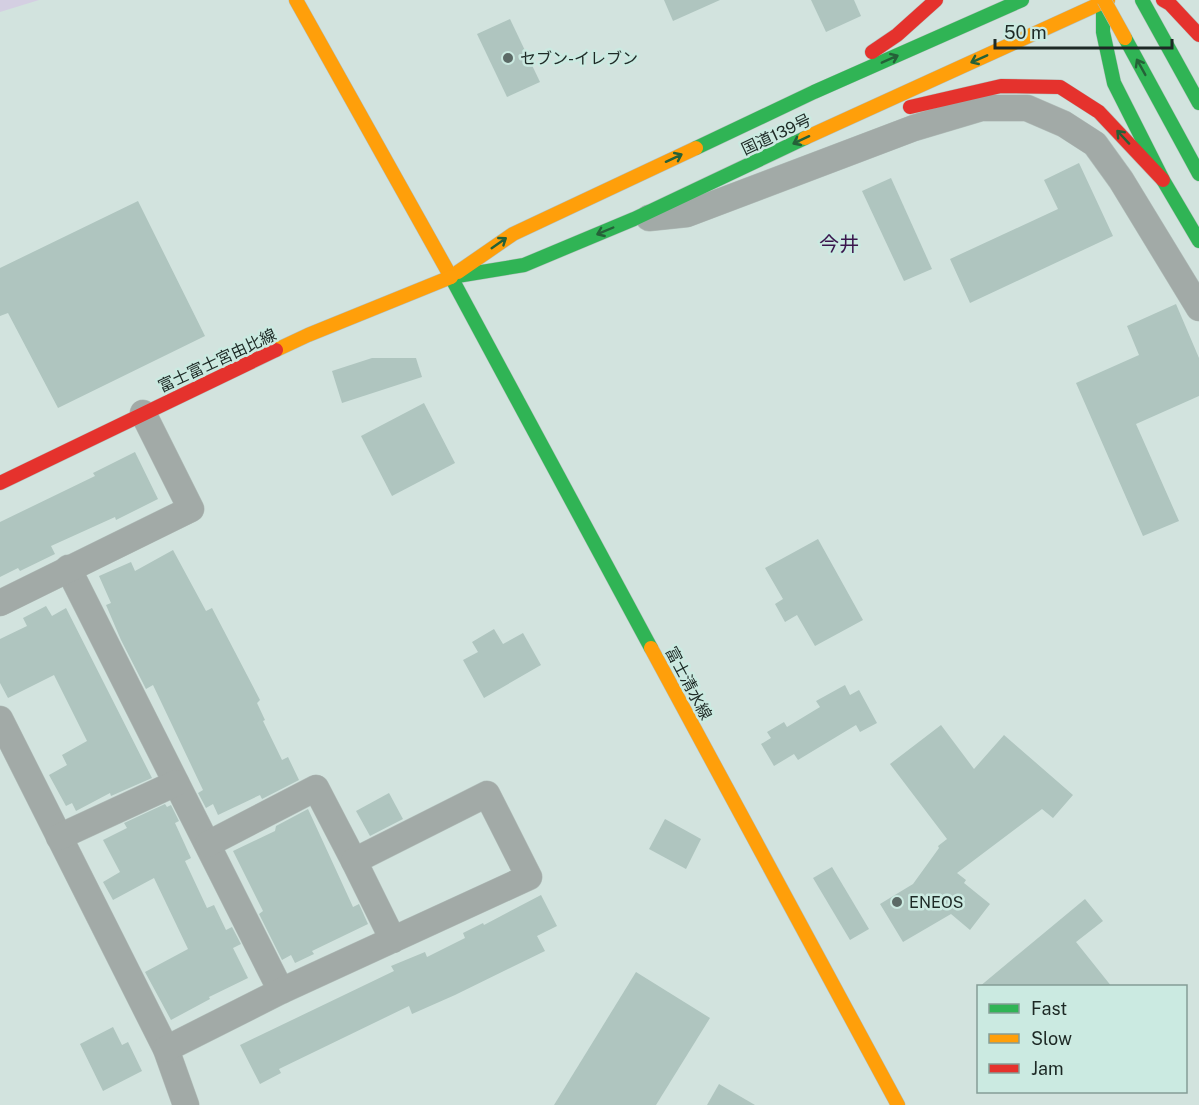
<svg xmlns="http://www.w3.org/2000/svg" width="1199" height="1105" font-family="'Public Sans','Noto Sans JP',sans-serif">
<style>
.green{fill:#d4cfe2}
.building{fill:#afc5bf}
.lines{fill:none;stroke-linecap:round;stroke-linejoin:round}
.street-casing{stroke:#b3c0bc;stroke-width:27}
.fast-casing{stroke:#b3c0bc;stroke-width:15}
.slow-casing{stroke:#b3c0bc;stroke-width:15}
.jam-casing{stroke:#b3c0bc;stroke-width:15}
.street{stroke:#a2aaa7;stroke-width:26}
.fast{stroke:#30b455;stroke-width:14}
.slow{stroke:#ff9f0a;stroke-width:14}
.jam{stroke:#e5322d;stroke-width:14}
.slow-bridge-casing{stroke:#b3c0bc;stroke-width:15;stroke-linecap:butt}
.slow-bridge{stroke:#ff9f0a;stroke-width:14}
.oneway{stroke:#256138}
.poi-dot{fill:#5c6a66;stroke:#cbeae1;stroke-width:2}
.labels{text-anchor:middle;stroke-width:5;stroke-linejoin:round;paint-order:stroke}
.poi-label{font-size:16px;fill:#1d2925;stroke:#cbeae1;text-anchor:start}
.street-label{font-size:16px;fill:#1d2925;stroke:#cbeae1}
.quarter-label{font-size:20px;fill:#3a164d;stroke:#cbeae1}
</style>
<rect width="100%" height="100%" fill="#d2e3de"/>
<!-- green -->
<polygon class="green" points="0,0 39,0 0,12"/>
<!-- building -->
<g class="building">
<polygon points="664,0 720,0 673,21"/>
<polygon points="811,0 854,0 861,16 826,32"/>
<polygon points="510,19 540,82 507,97 477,34"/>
<polygon points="1079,163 1113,236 970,303 950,259 1058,209 1044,180"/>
<polygon points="891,178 932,269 904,281 862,191"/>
<polygon points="138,201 205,336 58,408 8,313 0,316 0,268"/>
<polygon points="1176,304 1199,358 1199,396 1136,424 1179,521 1143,536 1076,383 1139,355 1127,326"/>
<polygon points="372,358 416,358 422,377 342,403 332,371"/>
<polygon points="424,403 455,463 392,496 361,436"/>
<polygon points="135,452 158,499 116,520 115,517 51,546 55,554 20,571 18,568 0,577 0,522 95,476 93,473"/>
<polygon points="818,539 863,620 815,646 797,615 785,622 775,604 783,599 765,568"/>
<polygon points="173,550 206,611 212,608 260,700 257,703 265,720 263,721 282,760 288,757 299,780 262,799 260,795 218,815 213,804 206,808 198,793 203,790 153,685 146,689 121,640 106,605 111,603 99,576 131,562 135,571"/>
<polygon points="46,606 52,616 66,608 152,778 111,796 110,793 76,811 72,803 66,806 49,775 67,765 62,755 87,741 54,675 8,698 0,683 0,639 27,626 23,618"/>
<polygon points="494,629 503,644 523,633 541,665 484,698 463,660 478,652 472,642"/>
<polygon points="845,685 850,695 859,690 877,723 860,732 856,725 798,760 794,754 774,766 761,744 771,738 767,732 784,722 787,727 820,707 816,701"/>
<polygon points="941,725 974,769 1004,735 1073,795 1053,818 1042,809 957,873 966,880 964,883 990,904 970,930 951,914 903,942 880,904 913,884 939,848 938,846 947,839 890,764"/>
<polygon points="389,793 403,819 370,836 356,811"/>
<polygon points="165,804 167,807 171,805 179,821 175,823 191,858 185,861 207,908 214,905 226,930 232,927 241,944 233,948 248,978 209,997 210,999 171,1020 145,972 188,949 154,878 113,900 103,882 120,872 103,840 127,828 124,823"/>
<polygon points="308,809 353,907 359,904 368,924 312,951 314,954 295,963 291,955 282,960 259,914 263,911 233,851 275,831 276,826"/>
<polygon points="665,819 701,839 686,869 649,849"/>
<polygon points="832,867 869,929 850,940 813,878"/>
<polygon points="541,895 557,926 537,936 545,951 455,995 412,1014 409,1006 279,1069 281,1073 260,1084 240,1045 394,971 391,966 425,952 427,957 465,938 463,933 483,923 484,925"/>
<polygon points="1085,899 1103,921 1076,942 1112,987 979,987"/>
<polygon points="636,972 710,1018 656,1105 554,1105"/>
<polygon points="113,1027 122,1045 128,1042 142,1071 103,1091 80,1044"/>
<polygon points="719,1084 755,1105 707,1105"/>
</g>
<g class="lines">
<defs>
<g id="street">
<polyline points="649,218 687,214 914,128 981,108 1027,108 1064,124 1095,144 1121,180 1199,308"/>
<polyline points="68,568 281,991"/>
<polyline points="0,603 191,509 143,413"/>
<polyline points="0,719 166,1049 186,1105"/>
<polyline points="59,837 176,783"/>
<polyline points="208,844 316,788 354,861"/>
<polyline points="166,1049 281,991 529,877 487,794 354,861 393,940"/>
</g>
<g id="fast">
<polyline points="1103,0 1103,32 1114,83 1163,180 1199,241"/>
<polyline points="1142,0 1199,103"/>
<polyline points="1125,38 1199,174"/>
<polyline points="696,148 814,92 1022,0"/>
<polyline points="451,277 651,648"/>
<polyline points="451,277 524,265 634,219 805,138"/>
</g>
<g id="slow">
<polyline points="296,0 451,277"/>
<polyline points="805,138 1108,0"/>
<polyline points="458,272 513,234 696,148"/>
<polyline points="276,350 308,335 451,277"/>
<polyline points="651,648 898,1105"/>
</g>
<g id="jam">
<polyline points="1163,0 1170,4 1199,35"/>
<polyline points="872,52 897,35 936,0"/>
<polyline points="910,107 1001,86 1060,87 1099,112 1163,180"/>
<polyline points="0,483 276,350"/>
</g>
</defs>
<!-- street casing -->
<use href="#street" class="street-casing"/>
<!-- fast casing -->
<use href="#fast" class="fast-casing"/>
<!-- slow casing -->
<use href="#slow" class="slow-casing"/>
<!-- jam casing -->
<use href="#jam" class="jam-casing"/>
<!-- street -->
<use href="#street" class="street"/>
<!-- fast -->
<use href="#fast" class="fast"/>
<!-- slow -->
<use href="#slow" class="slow"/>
<!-- jam -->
<use href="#jam" class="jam"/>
<defs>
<polyline id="slow-bridge" points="1104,0 1125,38"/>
</defs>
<!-- slow-bridge casing -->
<use href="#slow-bridge" class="slow-bridge-casing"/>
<!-- slow-bridge -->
<use href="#slow-bridge" class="slow-bridge"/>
</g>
<!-- one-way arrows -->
<defs><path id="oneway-shaft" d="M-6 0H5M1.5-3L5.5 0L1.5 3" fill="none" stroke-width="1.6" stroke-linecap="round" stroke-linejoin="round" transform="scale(1.5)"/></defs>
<g class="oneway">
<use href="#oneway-shaft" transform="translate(890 59) rotate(-24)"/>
<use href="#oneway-shaft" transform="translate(979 59) rotate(156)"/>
<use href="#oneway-shaft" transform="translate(1141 67) rotate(-119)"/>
<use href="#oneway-shaft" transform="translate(1123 137) rotate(-133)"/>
<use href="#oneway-shaft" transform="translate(801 140) rotate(155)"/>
<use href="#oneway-shaft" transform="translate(674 158) rotate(-25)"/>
<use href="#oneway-shaft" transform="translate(605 231) rotate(157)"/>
<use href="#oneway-shaft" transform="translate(499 243) rotate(-35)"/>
</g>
<!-- markers -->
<g class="poi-dot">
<circle cx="508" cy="58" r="6"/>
<circle cx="897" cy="902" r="6"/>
</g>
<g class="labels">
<!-- poi labels -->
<g class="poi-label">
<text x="520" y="64">セブン-イレブン</text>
<text x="909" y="908">ENEOS</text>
</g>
<!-- street labels -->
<g class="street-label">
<text transform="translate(776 134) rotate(-25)" y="6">国道139号</text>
<text transform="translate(217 360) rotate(-25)" y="6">富士富士宮由比線</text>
<text transform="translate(689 683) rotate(62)" y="6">富士清水線</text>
</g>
<!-- quarter labels -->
<g class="quarter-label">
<text x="839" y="251">今井</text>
</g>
</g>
<!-- legend -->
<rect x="977" y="985" width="210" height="108" fill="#cbeae1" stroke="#859d96" stroke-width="1.5"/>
<rect x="989" y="1004" width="30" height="9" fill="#30b455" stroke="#859d96" stroke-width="1.5"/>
<text x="1031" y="1015" font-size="18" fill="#1d2925">Fast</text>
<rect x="989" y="1034" width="30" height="9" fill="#ff9f0a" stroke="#859d96" stroke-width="1.5"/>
<text x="1031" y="1045" font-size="18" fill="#1d2925">Slow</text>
<rect x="989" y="1064" width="30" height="9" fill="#e5322d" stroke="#859d96" stroke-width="1.5"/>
<text x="1031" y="1075" font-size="18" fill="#1d2925">Jam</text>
<!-- scale -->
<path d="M995 39v9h177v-9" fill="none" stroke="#1d2925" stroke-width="3"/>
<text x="1004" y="39" font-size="18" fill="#1d2925" stroke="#cbeae1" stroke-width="4.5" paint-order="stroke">50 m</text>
</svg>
